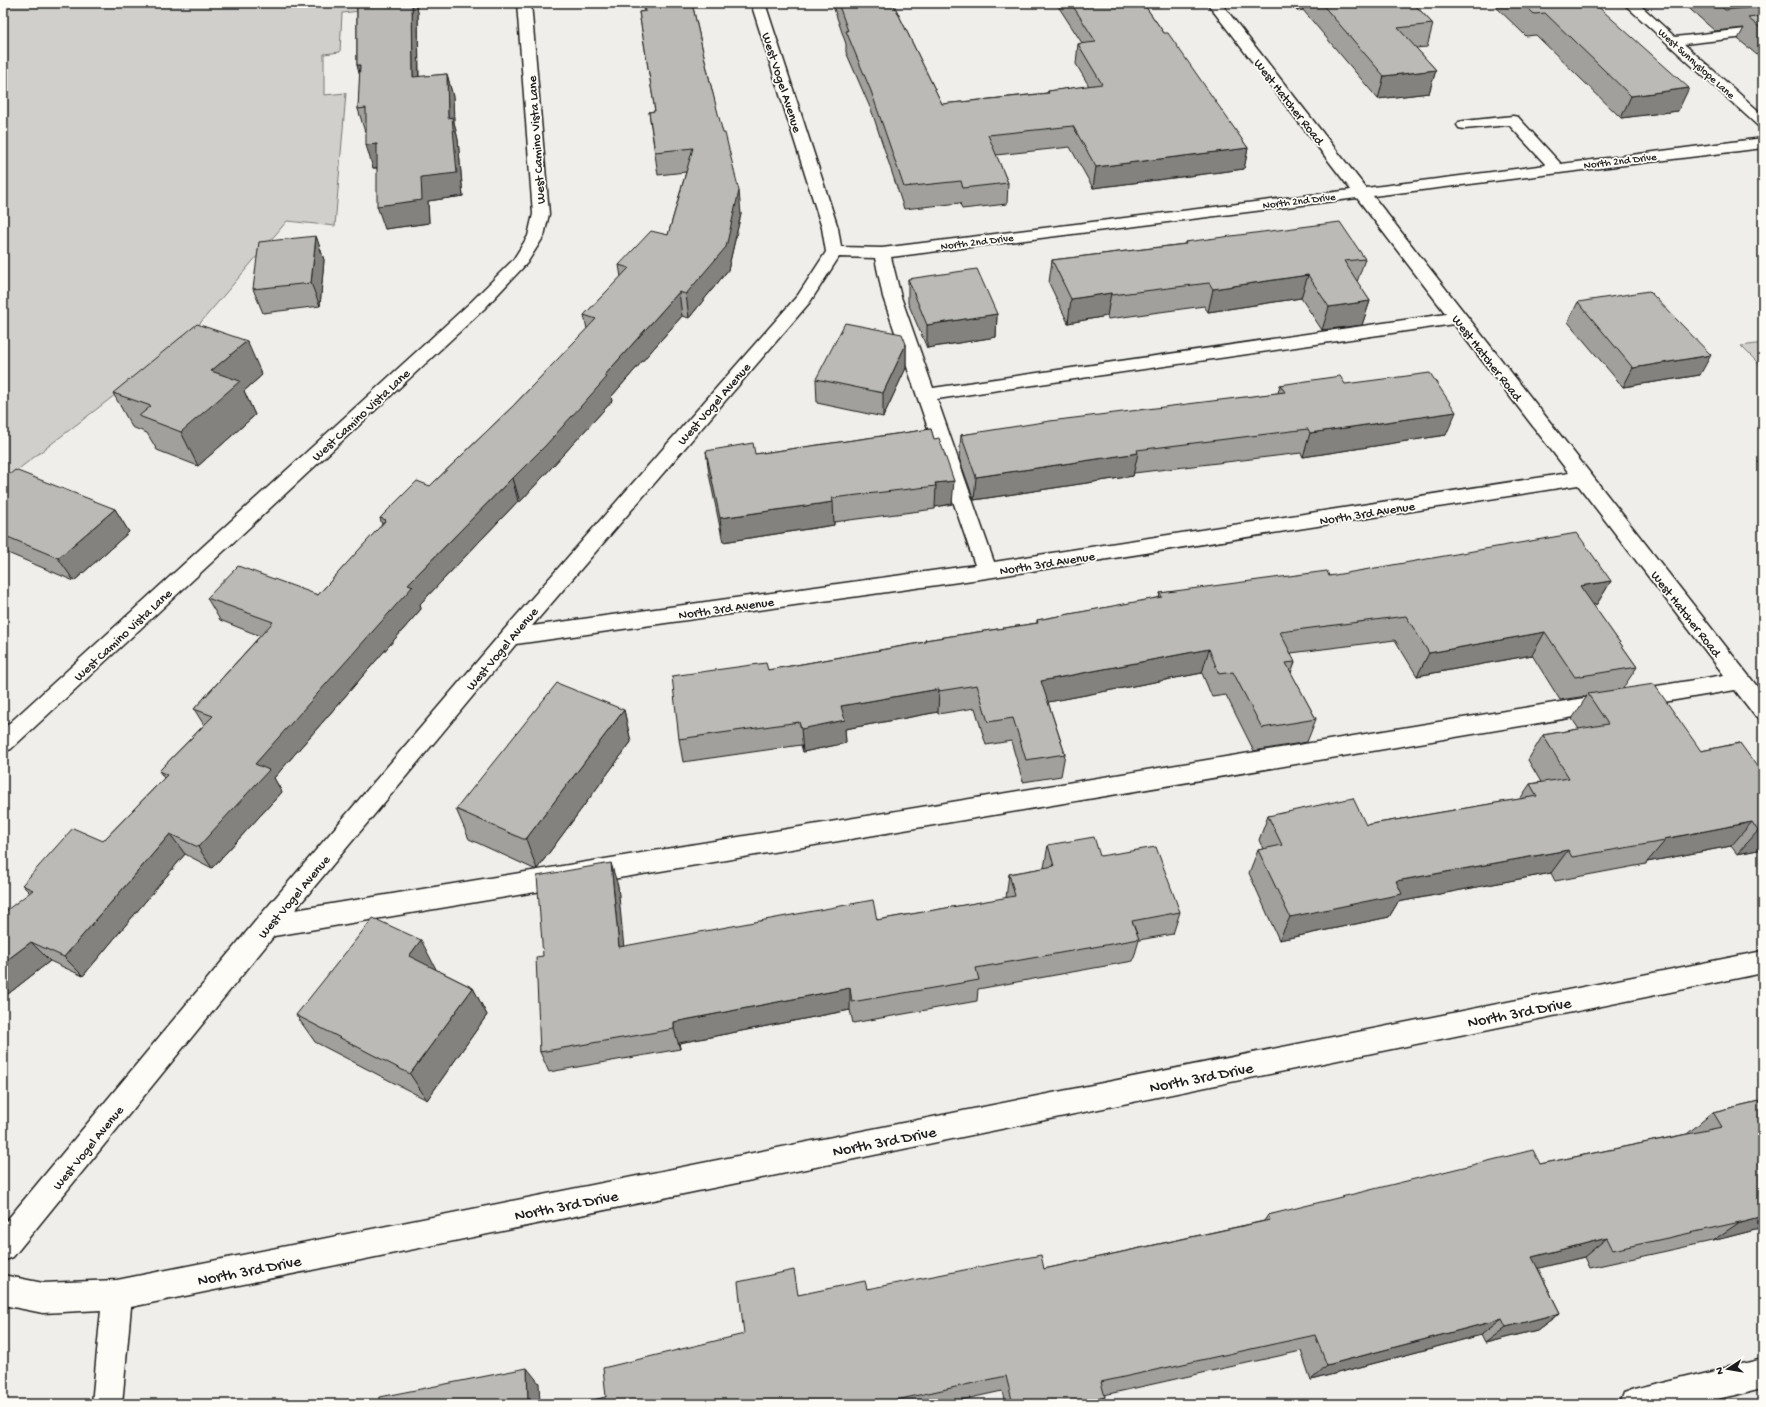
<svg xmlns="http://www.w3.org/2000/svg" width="1766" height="1407" font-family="'Gochi Hand',sans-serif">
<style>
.green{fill:#d0cfcc;stroke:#767674}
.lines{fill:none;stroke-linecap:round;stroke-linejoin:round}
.minor-casing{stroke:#1c1c1c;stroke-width:3}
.minor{fill:#fdfcf7;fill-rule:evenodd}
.wall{fill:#a1a09d;stroke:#1c1c1c}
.shaded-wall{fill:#83827f;stroke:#1c1c1c}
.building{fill:#bbbab6;stroke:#1c1c1c}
.labels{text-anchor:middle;stroke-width:3.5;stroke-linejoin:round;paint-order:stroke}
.far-street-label{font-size:11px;fill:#1c1c1c;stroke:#fdfcf7}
.street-label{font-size:13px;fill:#1c1c1c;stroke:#fdfcf7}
.near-street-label{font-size:16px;fill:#1c1c1c;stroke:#fdfcf7}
</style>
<rect width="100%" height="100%" fill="#f0eeea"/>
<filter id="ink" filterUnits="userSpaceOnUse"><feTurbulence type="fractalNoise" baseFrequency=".025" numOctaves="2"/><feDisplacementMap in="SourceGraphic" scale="8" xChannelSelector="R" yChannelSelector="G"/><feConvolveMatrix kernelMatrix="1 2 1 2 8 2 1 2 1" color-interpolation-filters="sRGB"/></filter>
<g filter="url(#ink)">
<!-- green -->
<g class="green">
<polygon points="3,3 430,3 342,13 340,52 324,54 324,95 346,93 335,226 287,221 184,342 3,481"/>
<polygon points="1763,343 1763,368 1741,346"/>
</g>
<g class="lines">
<defs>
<g id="minor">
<polygon points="517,3 531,3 549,214 544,236 527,263 484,309 11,749 3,752 3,729 472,301 513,260 528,236 533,214"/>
<path d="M751,3H765L838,228L841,247L882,248L1351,190L1207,3H1221L1366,188L1546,165L1509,125L1464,129L1459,128L1457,125L1459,122L1464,121L1513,116L1518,117L1561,164L1763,138V148L1373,196L1763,694V719L1755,716L1735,690L274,936L13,1257L3,1261V1225L258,918L503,631L798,295L826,252L822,228ZM1357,198L1446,314L933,388L901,297L891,257ZM839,257L875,258L883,297L975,565L532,626L810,302ZM1454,324L1569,473L994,562L937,399ZM1578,485L1724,675L295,910L516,644L987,578Z"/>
<polygon points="1623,3 1638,3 1675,37 1763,27 1763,35 1684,44 1763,115 1763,127 1758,126"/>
<polygon points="1763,951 1763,973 131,1307 122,1404 92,1404 101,1310 43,1313 3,1305 3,1275 43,1283 117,1280"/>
<polygon points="1763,1358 1763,1388 1697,1404 1619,1404 1623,1393 1634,1389"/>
</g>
</defs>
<!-- minor casing -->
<use href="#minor" class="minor-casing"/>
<!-- minor -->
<use href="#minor" class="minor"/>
</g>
<!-- wall -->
<g class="wall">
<polygon points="357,3 415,3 418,12 419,77 447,74 453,97 454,122 458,140 463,196 428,201 429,223 385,229 377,168 373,168 366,132 365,132 358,109 360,76 357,65"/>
<polygon points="642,3 692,3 710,82 741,214 728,270 689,318 682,316 611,397 612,401 551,468 520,502 518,501 420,604 421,609 274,778 282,792 212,868 185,854 83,976 50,961 3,998 30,893 22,885 103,841 164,778 159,771 204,725 194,709 260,636 220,620 207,598 318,595 382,525 380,518 430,486 513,406 587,329 584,315 621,277 619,265 668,235 686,172 658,175 649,112 655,111 639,12 644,11"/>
<polygon points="832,3 893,3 942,104 1047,93 1048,91 1089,86 1076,64 1078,44 1082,43 1056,3 1143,3 1164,33 1248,148 1244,169 1093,188 1070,147 996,155 1008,183 1007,204 962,209 960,203 904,209 872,112 846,52 846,44"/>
<polygon points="1291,3 1413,3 1433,24 1427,47 1416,48 1436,70 1429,93 1378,99 1303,10 1297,11"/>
<polygon points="1492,3 1597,3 1596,5 1678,111 1621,118 1536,35 1526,36"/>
<polygon points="1683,3 1763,3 1763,60 1738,39 1744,28 1715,31"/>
<polygon points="316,236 324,260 320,306 263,313 253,289"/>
<polygon points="1185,242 1365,259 1357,282 1370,301 1362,325 1322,330 1301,298 1208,312 1204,306 1108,319 1107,316 1068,323 1049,283 1052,260 1185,244"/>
<polygon points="908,279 997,314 996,337 927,348 908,303"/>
<polygon points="1578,302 1700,375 1623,387 1568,322"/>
<polygon points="906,344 906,368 883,417 817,403 816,379"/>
<polygon points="262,375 244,391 255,415 198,466 157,450 147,433 132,427 113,393"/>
<polygon points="1345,384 1446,435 1303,457 1301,453 1134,473 1133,476 974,500 959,458 961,435 1278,393 1280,385"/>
<polygon points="931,429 952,504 935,507 935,509 834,522 834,525 723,542 709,474 706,451 755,454"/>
<polygon points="1763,454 1763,467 1758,462"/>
<polygon points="3,480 115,509 129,532 74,581 3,551"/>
<polygon points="1329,576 1611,581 1597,604 1593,605 1637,667 1623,688 1701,751 1740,743 1763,849 1737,854 1731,846 1647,862 1646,864 1555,881 1551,873 1398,902 1389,917 1279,940 1249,873 1258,850 1263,849 1259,840 1268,816 1366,825 1520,799 1530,784 1541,782 1528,760 1543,735 1579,729 1572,719 1587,696 1560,700 1532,655 1417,676 1395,640 1291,653 1295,662 1291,673 1316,719 1307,742 1254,751 1226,695 1212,697 1202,673 1048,702 1065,754 1061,776 1023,782 1011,741 986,745 975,708 938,714 938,712 845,729 846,743 803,752 801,745 683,762 679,739 768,670 925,642 925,640 1037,623 1037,620 1159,598 1160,593"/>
<polygon points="624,710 631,742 537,869 534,869 469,839 456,809"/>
<polygon points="1048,845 1100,856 1180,912 1173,934 1139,940 1133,961 978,989 977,1001 853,1023 850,1010 679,1043 680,1049 549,1072 540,1052 543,956 618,886 623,947 877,920 1006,898 1009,874 1044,868"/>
<polygon points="435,969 473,988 487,1015 427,1100 315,1042 296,1015 436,969"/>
<polygon points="1763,1100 1763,1228 1712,1241 1589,1268 1584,1257 1538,1268 1560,1313 1537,1330 1485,1343 1481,1335 1311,1380 1301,1351 1104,1395 1105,1397 1101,1404 1005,1404 1002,1391 943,1404 577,1404 606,1397 744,1334 798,1295 867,1289 1044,1269 1264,1221 1268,1215 1540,1164 1687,1134 1713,1112"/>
</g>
<!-- shaded-wall -->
<g class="shaded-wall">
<polygon points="412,3 415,3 418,12 419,100 413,77"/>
<polygon points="1299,3 1304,3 1303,10 1297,11"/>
<polygon points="357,65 360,65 363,88"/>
<polygon points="1436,70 1429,93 1378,99 1384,76"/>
<polygon points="447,74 453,97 454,122 458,140 463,196 428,201 429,223 385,229 377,206 421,177 448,118"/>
<polygon points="1689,88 1678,111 1621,118 1631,96"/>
<polygon points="377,144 384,167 373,168 366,145"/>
<polygon points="1248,148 1244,169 1093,188 1096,167"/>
<polygon points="739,191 741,214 728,270 689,318 686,294"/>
<polygon points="316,236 324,260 320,306 311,283"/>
<polygon points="1308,275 1301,298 1208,312 1213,289"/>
<polygon points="679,292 682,316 611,397 612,401 551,468 520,502 513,478"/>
<polygon points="1111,293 1107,316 1068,323 1071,299"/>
<polygon points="1370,301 1362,325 1322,330 1329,307"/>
<polygon points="997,314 996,337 927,348 927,325"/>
<polygon points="247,341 262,375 244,391 255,415 198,466 181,432 211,371"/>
<polygon points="906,344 906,368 883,417 883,393"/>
<polygon points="1711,355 1700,375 1623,387 1633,368"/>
<polygon points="1456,412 1446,435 1303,457 1310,433"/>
<polygon points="1138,453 1133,476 974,500 976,477"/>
<polygon points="512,478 518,501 420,604 421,609 274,778 282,792 212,868 198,847 255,764 408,584"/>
<polygon points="954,481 952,504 935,507 936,486 935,483"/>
<polygon points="833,502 834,525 723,542 720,518"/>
<polygon points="115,509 129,532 74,581 58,558"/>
<polygon points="1611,581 1597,604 1566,610 1580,586"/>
<polygon points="1545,632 1532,655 1417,676 1429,653"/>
<polygon points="1209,649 1202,673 1038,704 1041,681"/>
<polygon points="939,689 938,712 845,729 846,743 803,752 801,729 841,706"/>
<polygon points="624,710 631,742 537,869 526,839"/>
<polygon points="1752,822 1731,846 1647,862 1665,841 1664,839"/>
<polygon points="1763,830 1763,849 1737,854 1758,831"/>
<polygon points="170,834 185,854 83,976 64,957"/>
<polygon points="1568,850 1551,873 1398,902 1389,917 1279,940 1290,917 1396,881"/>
<polygon points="611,863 618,886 626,969 619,947"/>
<polygon points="421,940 436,969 424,984 409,956"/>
<polygon points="31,942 50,961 3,998 3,963"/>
<polygon points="473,988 487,1015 427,1100 410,1074"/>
<polygon points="850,988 850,1010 679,1043 680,1049 674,1029 674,1022"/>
<polygon points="1763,1216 1763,1228 1712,1241 1740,1222"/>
<polygon points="1607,1238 1584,1257 1511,1275 1532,1257"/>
<polygon points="1560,1313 1537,1330 1485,1343 1506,1327"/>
<polygon points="1502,1319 1481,1335 1311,1380 1327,1365"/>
<polygon points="527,1368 539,1383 540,1404 528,1404"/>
</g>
<!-- building -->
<g class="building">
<polygon points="357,3 412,3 413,77 447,74 448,118 452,117 457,173 421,177 422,200 377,206 377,144 366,145 366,108 358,109 360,65 357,65"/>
<polygon points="644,3 692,3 710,82 723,133 725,133 739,191 726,247 686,294 679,292 604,376 607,377 546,445 513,478 512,478 408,584 413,586 255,764 269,770 198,847 170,834 64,957 31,942 3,963 3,913 33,890 22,885 73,828 103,841 167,775 159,771 213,716 194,709 273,622 207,598 238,566 318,595 386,520 380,518 417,481 430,486 513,406 596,319 584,315 629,268 619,265 651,231 668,235 693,148 655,152 649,112 655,111 639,12 646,11"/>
<polygon points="838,3 893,3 942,104 1049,93 1048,91 1102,84 1078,44 1096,42 1071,3 1143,3 1164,33 1168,33 1248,148 1096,167 1073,126 988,135 1008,183 963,188 961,181 904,187 871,91 846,31 848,31"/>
<polygon points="1321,3 1413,3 1433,24 1398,28 1436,70 1384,76"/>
<polygon points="1523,3 1594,3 1689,88 1631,96 1545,13 1534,14"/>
<polygon points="1717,3 1763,3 1763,6 1725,10"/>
<polygon points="1763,16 1763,30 1748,18"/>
<polygon points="1340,222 1365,259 1344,261 1370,301 1329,307 1308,275 1213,289 1209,283 1112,295 1111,293 1071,299 1052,260 1186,244 1185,242"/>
<polygon points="316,236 311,283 253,289 259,242"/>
<polygon points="977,269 997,314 927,325 908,279"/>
<polygon points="1649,291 1711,355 1633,368 1578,302"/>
<polygon points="845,323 902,334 906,344 883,393 816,379"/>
<polygon points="197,324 247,341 211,371 240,381 181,432 139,416 151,406 113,393"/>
<polygon points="1430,373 1456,412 1310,433 1308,429 1137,450 1138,453 976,477 961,435 1050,421 1285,392 1280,385 1340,376 1345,384"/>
<polygon points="931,429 934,439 939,438 954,481 935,483 936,486 832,498 833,502 720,518 706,451 753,443 755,454"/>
<polygon points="15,470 115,509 58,558 3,535 3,480"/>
<polygon points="1577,533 1611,581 1580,586 1637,667 1575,677 1545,632 1429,653 1406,616 1280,632 1295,662 1286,663 1316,719 1262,728 1233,672 1219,674 1209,649 1041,681 1065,754 1026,760 1013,718 988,722 977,685 939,691 939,689 841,706 845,720 801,729 799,722 679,739 672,676 766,663 768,670 926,642 925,640 1038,623 1037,620 1162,597 1160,593 1327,571 1329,576"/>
<polygon points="557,683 624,710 526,839 523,839 456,809"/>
<polygon points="1654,684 1701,751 1740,743 1763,775 1763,830 1758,831 1752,822 1664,839 1665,841 1572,857 1568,850 1396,881 1402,894 1290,917 1258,850 1282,845 1268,816 1353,798 1366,825 1537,796 1530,784 1569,778 1543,735 1608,724 1588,694"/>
<polygon points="1094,837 1100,856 1156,847 1180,912 1132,921 1139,939 976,968 979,980 852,1002 850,988 674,1022 674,1029 540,1052 536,957 543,956 537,876 611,863 619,947 873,900 877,920 1015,896 1009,874 1054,866 1048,845"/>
<polygon points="373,918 421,940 409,956 473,988 410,1074 296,1015"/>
<polygon points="1763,1100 1763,1216 1740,1222 1613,1250 1607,1238 1532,1257 1560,1313 1506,1327 1502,1319 1327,1365 1315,1335 1101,1382 1105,1397 1075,1404 1013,1404 1006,1376 887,1402 888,1404 577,1404 606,1397 603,1368 744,1334 738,1282 794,1270 798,1295 865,1281 867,1289 1041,1255 1044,1269 1270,1220 1268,1215 1533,1150 1540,1164 1722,1127 1713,1112"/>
<polygon points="527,1368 528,1404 379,1404 380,1397"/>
</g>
</g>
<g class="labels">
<!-- far-street labels -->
<g class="far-street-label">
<text transform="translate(1697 63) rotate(42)" y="4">West Sunnyslope Lane</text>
<text transform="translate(1620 160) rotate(-7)" y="4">North 2nd Drive</text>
<text transform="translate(1299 200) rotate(-7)" y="4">North 2nd Drive</text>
<text transform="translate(977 241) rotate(-7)" y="4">North 2nd Drive</text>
</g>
<!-- street labels -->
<g class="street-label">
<text transform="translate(783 82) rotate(72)" y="5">West Vogel Avenue</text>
<text transform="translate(1290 101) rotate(52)" y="5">West Hatcher Road</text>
<text transform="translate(535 140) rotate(-94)" y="5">West Camino Vista Lane</text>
<text transform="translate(1488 357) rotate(52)" y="5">West Hatcher Road</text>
<text transform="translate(713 403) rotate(-49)" y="5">West Vogel Avenue</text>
<text transform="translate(360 414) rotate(-43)" y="5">West Camino Vista Lane</text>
<text transform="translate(1367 512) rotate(-9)" y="5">North 3rd Avenue</text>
<text transform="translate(1047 562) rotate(-9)" y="5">North 3rd Avenue</text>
<text transform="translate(726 607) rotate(-8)" y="5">North 3rd Avenue</text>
<text transform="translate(1687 613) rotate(52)" y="5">West Hatcher Road</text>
<text transform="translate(122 634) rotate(-43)" y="5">West Camino Vista Lane</text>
<text transform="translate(501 648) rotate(-50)" y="5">West Vogel Avenue</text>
<text transform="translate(293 896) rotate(-50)" y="5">West Vogel Avenue</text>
<text transform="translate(87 1147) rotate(-51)" y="5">West Vogel Avenue</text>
</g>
<!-- near-street labels -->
<g class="near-street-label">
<text transform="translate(1519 1011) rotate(-11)" y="6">North 3rd Drive</text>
<text transform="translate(1201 1076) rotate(-11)" y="6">North 3rd Drive</text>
<text transform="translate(884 1140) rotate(-11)" y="6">North 3rd Drive</text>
<text transform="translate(566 1204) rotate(-11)" y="6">North 3rd Drive</text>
<text transform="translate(249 1269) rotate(-11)" y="6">North 3rd Drive</text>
</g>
</g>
<!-- margin -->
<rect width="1766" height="1407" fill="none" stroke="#fdfcf7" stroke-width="16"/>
<rect x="8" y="8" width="1750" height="1391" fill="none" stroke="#1c1c1c" stroke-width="1.5" filter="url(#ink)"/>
<!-- north arrow -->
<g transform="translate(1728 1369) rotate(258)" stroke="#fdfcf7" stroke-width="3" paint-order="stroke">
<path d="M0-3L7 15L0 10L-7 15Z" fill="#1c1c1c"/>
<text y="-6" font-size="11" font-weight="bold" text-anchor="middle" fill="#1c1c1c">N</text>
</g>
</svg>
